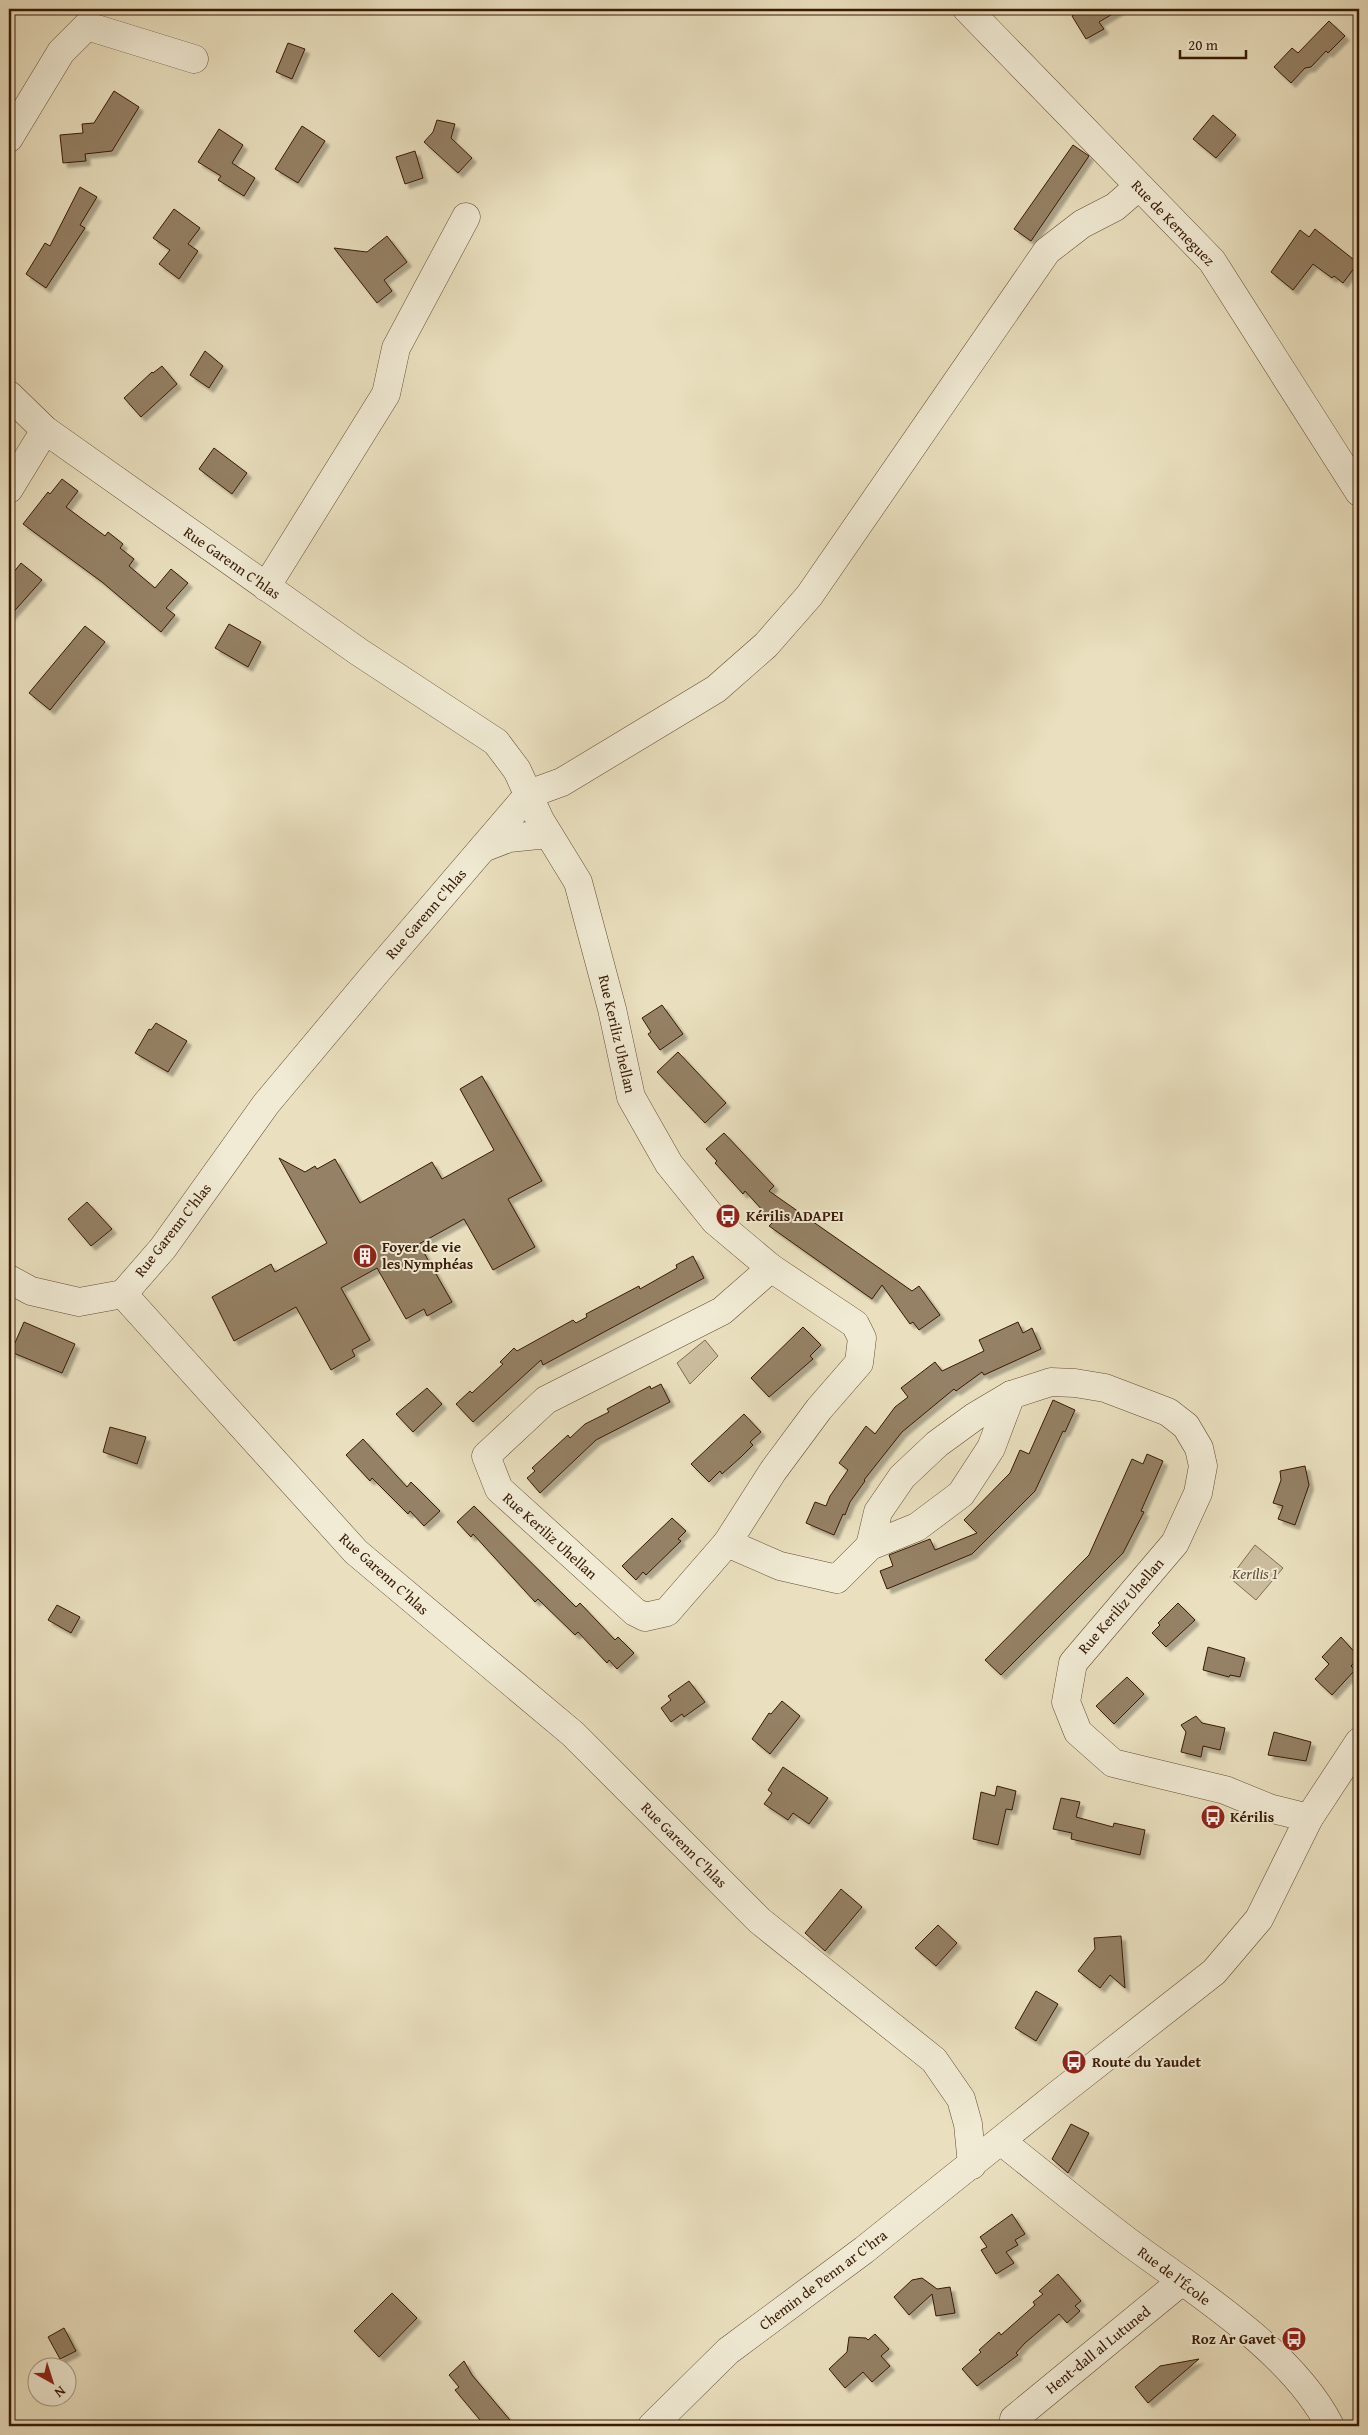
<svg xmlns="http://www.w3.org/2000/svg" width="1368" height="2435" font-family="'Gentium Book Plus',serif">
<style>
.green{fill:#ccbe9f;stroke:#826c52}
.building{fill:#958165;stroke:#381a04;filter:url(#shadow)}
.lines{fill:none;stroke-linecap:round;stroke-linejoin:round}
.minor-casing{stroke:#644c33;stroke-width:29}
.minor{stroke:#f1ebd5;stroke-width:28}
.labels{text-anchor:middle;stroke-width:4;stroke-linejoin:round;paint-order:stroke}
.street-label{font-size:15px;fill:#381a04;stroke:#f1ebd5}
.poi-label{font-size:15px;font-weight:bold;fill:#381a04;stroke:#f1ebd5;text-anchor:start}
.park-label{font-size:15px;font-style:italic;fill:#644b32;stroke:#f1ebd5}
</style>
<defs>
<filter id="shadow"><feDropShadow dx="4.5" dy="4.5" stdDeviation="1" flood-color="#0004"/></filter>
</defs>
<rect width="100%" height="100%" fill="#eae0bf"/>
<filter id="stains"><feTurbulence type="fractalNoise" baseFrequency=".004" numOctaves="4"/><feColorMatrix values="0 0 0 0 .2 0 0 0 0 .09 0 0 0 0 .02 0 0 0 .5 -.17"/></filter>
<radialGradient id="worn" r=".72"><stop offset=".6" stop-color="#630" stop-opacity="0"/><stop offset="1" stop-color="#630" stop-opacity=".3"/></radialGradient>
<!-- green -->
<g class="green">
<polygon points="705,1340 718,1356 690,1384 677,1363"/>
<polygon points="1255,1545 1283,1568 1256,1600 1230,1578"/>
</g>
<!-- building -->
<g class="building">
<polygon points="1084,9 1121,9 1099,22 1104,29 1086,39 1072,16"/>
<polygon points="1329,21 1345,36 1328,53 1326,51 1311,67 1305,68 1291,83 1274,67 1292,48 1298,53"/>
<polygon points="288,43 305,49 292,79 276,72"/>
<polygon points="114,91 139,107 112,151 85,154 86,161 63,163 60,135 83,133 82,124 94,123"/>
<polygon points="1213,115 1236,135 1216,158 1193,139"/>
<polygon points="437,120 455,124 451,138 472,158 458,173 424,142 433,132"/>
<polygon points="302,126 325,141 298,183 275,169"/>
<polygon points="219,129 243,145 232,163 255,178 244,196 218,180 221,176 198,162"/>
<polygon points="1073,145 1089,156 1031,241 1014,229"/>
<polygon points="415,151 423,178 405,184 396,157"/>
<polygon points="80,187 97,197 80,225 85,228 46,288 26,274 45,243 50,246"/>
<polygon points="174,209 200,228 188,244 198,251 179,279 159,264 170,250 153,238"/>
<polygon points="1315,229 1358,263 1343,283 1334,276 1332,278 1313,264 1293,290 1271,272 1300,230 1309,237"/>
<polygon points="387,236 407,262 384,280 392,291 377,303 334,248 367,252"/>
<polygon points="205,351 223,366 209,388 190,375"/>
<polygon points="162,366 177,384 141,417 124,398 152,372 153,373"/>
<polygon points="214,448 247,473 232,494 199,469"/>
<polygon points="62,479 78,491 66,507 105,536 108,532 123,544 120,548 134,559 129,566 155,588 171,569 188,583 166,608 175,615 161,632 102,582 23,524 48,492 50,494"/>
<polygon points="21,563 42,580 9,617 9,578"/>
<polygon points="229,624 261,642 248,667 215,648"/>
<polygon points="85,626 105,642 50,710 29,693"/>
<polygon points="662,1005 683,1034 660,1050 648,1034 651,1032 642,1018"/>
<polygon points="156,1023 187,1041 168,1072 135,1053 149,1029 151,1030"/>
<polygon points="678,1052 726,1103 705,1123 657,1072"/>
<polygon points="482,1076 542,1181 508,1199 535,1247 493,1270 464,1219 419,1244 452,1302 427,1316 424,1309 406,1319 377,1268 341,1288 370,1340 352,1350 355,1356 331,1370 296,1307 234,1341 212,1297 271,1264 275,1272 327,1243 279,1158 305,1172 315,1166 317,1169 335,1159 360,1203 432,1162 442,1179 494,1150 460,1089"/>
<polygon points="724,1133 774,1186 769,1191 912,1291 919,1286 940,1315 919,1330 913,1322 910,1324 882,1285 872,1299 769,1226 773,1222 745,1191 743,1194 715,1163 717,1161 706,1149"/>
<polygon points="87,1202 112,1229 91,1246 68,1219"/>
<polygon points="693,1256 704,1278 543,1365 541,1360 473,1422 456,1404 470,1391 472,1393 503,1364 500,1362 514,1348 517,1351 573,1320 576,1323 587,1317 586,1314 603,1305 639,1286 640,1289 677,1268 676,1265"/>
<polygon points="24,1322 75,1344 62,1373 11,1352"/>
<polygon points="1018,1322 1023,1333 1032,1328 1041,1349 984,1375 982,1372 956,1391 954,1389 902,1432 864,1480 865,1481 850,1502 845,1515 843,1514 834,1535 806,1523 815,1502 826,1506 830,1496 848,1470 839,1463 866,1426 875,1434 895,1407 908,1397 901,1388 935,1362 942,1371 984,1351 979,1340"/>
<polygon points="803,1327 821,1345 810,1356 813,1359 769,1397 751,1378"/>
<polygon points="661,1384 670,1402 596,1440 540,1493 527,1478 535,1471 532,1468 568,1435 570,1438 585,1424 609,1412 607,1409 650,1386 651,1389"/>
<polygon points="427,1388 442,1404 413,1432 396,1414"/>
<polygon points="1053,1400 1075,1410 1065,1432 1063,1431 1035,1491 972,1554 887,1589 880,1571 893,1566 889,1555 930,1539 935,1550 977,1533 964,1520 1010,1473 1020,1450 1029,1454"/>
<polygon points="744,1414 761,1432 750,1442 753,1445 741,1457 722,1474 720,1471 709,1482 691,1464"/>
<polygon points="110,1427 146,1437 137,1464 103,1452"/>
<polygon points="363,1439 407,1487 411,1482 440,1511 424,1526 410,1511 408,1514 372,1478 370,1481 346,1455"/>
<polygon points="1147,1454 1163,1461 1141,1511 1144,1512 1123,1553 1001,1675 985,1660 1089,1555 1132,1459 1143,1464"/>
<polygon points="1305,1466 1309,1485 1295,1525 1278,1519 1283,1506 1273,1503 1281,1480 1280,1471"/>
<polygon points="474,1506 576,1607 580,1603 615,1640 618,1637 634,1653 617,1669 609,1660 607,1663 578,1632 575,1635 538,1599 535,1602 473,1534 471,1537 457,1522"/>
<polygon points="672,1518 686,1531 678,1539 681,1541 646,1575 643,1572 636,1580 622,1566"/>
<polygon points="1178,1603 1195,1620 1166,1647 1152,1633 1160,1625 1158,1623"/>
<polygon points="57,1605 80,1617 71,1633 48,1620"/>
<polygon points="1341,1637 1359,1657 1351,1666 1355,1670 1332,1695 1315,1679 1329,1664 1322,1657"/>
<polygon points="1208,1647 1245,1658 1240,1677 1230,1675 1229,1677 1203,1670"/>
<polygon points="1127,1677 1144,1694 1114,1724 1096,1706"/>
<polygon points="689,1681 705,1702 684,1717 682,1714 671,1722 661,1708 671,1700 668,1696"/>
<polygon points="782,1701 800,1716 770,1754 752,1739 769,1713 771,1714"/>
<polygon points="1196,1716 1202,1723 1225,1728 1220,1750 1203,1746 1201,1757 1181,1752 1186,1732 1181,1725"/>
<polygon points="1274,1732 1311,1742 1306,1761 1268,1755"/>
<polygon points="783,1767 828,1798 809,1824 793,1813 788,1820 764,1804 772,1793 768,1790"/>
<polygon points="997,1786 1016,1791 1012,1810 1006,1809 998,1845 973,1839 981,1792 995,1796"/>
<polygon points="1061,1798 1080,1802 1076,1817 1113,1827 1114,1823 1145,1830 1140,1855 1071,1839 1072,1833 1053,1829"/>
<polygon points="841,1889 862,1907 825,1951 805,1933"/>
<polygon points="938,1925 957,1943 936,1966 915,1948"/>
<polygon points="1121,1936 1125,1988 1110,1975 1100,1988 1078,1971 1095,1949 1094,1938"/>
<polygon points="1036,1991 1058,2004 1036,2041 1015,2028"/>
<polygon points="1071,2124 1089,2133 1068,2173 1052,2159"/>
<polygon points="1012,2214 1025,2234 1015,2240 1018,2245 1006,2252 1014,2263 996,2274 981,2250 987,2247 980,2237"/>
<polygon points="1058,2274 1081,2301 1075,2306 1080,2311 1067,2323 1059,2314 1025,2343 1016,2353 1018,2355 977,2386 962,2369 981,2352 979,2350 999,2332 1001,2335 1035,2305 1033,2302 1043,2294 1039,2291"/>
<polygon points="922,2278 937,2289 950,2287 955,2313 936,2316 932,2294 909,2315 894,2297 912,2280"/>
<polygon points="392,2293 417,2318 379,2357 354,2331"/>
<polygon points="64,2328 76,2351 60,2359 48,2337"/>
<polygon points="875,2334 889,2349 881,2356 890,2366 872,2382 863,2372 845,2388 829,2369 847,2352 849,2337 866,2338 868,2340"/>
<polygon points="1199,2359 1148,2403 1135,2387 1160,2366"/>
<polygon points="464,2361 472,2375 515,2426 485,2426 455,2390 459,2387 449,2375"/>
</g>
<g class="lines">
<defs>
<g id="minor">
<polyline points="967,9 1212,261 1359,492"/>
<polyline points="9,138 61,52 87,26 194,59"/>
<polyline points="9,395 45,430 359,652 496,742 517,770 540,820 578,882 612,1009 631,1097 669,1164 715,1221 771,1268 855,1324 862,1338 859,1363 819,1409 773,1471 727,1543 780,1566 837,1579 870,1546 917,1527 961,1494 991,1448 1011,1395"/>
<polyline points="9,489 45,430"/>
<polyline points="266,587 386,394 396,348 466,217"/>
<polyline points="483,848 509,838 548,834"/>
<polyline points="9,1279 31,1291 79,1302 123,1294"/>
<polyline points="727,1543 667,1612 645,1617 635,1612 499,1489 486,1456 546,1400 722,1311 771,1268"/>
<polyline points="870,1546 878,1512 902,1477 937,1444 974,1417 1011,1395 1051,1382 1075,1383 1105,1388 1168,1412 1186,1426 1199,1448 1203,1466 1198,1493 1175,1543 1073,1663 1066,1702 1078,1732 1113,1763 1225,1790 1269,1808 1309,1818"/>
<path d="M1001,2141C1044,2175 1086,2210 1130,2243C1196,2292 1293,2352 1330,2426"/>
<polyline points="972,2165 968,2124 961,2099 934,2060 760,1921 573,1734 356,1552 123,1294 163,1248 266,1104 374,975 529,794 562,782 716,689 766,645 809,596 1047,251 1082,224 1115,207 1138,187"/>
<polyline points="1014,2419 1182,2281"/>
<polyline points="652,2426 728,2351 864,2250 1056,2096 1214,1972 1259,1919 1309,1818 1359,1742"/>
</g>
</defs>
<!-- minor casing -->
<use href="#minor" class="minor-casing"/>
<!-- minor -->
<use href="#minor" class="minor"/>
</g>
<!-- icons -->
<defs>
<symbol id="bus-disc" viewBox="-11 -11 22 22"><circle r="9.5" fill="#8f2418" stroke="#f1ebd5"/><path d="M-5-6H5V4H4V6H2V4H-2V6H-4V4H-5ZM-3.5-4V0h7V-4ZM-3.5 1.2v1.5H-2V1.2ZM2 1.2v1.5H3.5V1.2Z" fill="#fff"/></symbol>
<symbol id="building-disc" viewBox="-11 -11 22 22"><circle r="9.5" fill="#8f2418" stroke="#f1ebd5"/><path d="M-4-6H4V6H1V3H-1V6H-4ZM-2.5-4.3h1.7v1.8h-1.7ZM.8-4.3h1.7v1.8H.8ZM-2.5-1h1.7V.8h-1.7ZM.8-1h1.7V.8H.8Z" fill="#fff"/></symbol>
</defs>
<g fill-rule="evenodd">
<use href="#bus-disc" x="714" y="1202" width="28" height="28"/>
<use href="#building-disc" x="351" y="1242" width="28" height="28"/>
<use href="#bus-disc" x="1199" y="1803" width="28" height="28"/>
<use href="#bus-disc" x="1060" y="2048" width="28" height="28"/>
<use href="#bus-disc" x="1280" y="2325" width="28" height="28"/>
</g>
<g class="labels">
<!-- street labels -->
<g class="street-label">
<text transform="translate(1173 223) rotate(46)" y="5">Rue de Kerneguez</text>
<text transform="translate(232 563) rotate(35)" y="5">Rue Garenn C'hlas</text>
<text transform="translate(426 914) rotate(-49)" y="5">Rue Garenn C'hlas</text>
<text transform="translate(617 1034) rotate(77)" y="5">Rue Keriliz Uhellan</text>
<text transform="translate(173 1230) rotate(-52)" y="5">Rue Garenn C'hlas</text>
<text transform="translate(550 1536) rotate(42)" y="5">Rue Keriliz Uhellan</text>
<text transform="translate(384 1574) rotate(42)" y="5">Rue Garenn C'hlas</text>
<text transform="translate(1121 1606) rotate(-49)" y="5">Rue Keriliz Uhellan</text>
<text transform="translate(684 1845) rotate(45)" y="5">Rue Garenn C'hlas</text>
<text transform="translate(1174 2276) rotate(37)" y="5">Rue de l'École</text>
<text transform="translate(823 2280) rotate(-37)" y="5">Chemin de Penn ar C'hra</text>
<text transform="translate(1098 2350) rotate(-39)" y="5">Hent-dall al Lutuned</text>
</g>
<!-- poi labels -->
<g class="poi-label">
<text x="746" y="1221">Kérilis ADAPEI</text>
<text x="382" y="1252">Foyer de vie<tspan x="382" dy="17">les Nymphéas</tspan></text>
<text x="1230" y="1822">Kérilis</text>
<text x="1092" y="2067">Route du Yaudet</text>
<text x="1276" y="2344" text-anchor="end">Roz Ar Gavet</text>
</g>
<!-- park labels -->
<g class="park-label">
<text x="1255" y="1579">Kerilis 1</text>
</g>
</g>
<!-- margin -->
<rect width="1368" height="2435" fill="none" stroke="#eae0bf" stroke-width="30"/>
<rect x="10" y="10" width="1348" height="2415" fill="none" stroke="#381a04" stroke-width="2.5"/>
<rect x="15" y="15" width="1338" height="2405" fill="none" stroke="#381a04"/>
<!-- north arrow -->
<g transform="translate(52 2382) rotate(141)"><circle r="24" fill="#f1ebd5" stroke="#a79781"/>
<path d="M0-4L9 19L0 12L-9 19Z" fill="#8f2418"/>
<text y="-8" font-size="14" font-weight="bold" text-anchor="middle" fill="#381a04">N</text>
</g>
<!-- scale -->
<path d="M1180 50v8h66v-8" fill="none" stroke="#381a04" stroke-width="2.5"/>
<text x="1188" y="50" font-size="15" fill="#381a04" stroke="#f1ebd5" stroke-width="4" paint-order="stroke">20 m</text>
<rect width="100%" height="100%" filter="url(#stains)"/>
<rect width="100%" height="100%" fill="url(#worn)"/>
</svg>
